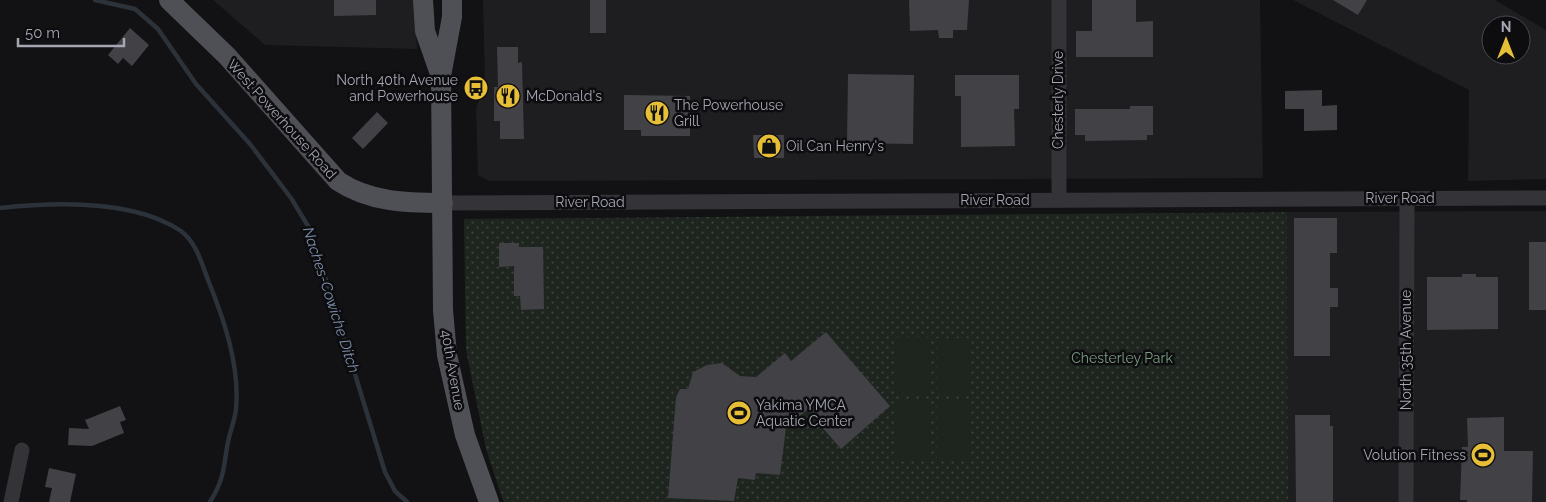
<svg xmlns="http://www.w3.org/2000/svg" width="1546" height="502" font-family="Raleway,sans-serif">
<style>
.built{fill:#1e1d20;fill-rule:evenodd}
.park{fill:url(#park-dots)}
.pitch{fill:#1e251f}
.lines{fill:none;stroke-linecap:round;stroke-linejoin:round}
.stream{stroke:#2c323a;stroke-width:4.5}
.building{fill:#414146}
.minor{stroke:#333338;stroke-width:15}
.major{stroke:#4f5056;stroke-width:20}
.labels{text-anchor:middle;stroke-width:5;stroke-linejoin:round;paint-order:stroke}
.poi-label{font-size:14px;fill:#a4a6b3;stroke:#0d0c0e;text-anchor:start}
.street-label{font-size:14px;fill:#a4a6b3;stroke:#0d0c0e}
.park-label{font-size:14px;fill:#7c9d81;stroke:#0d0c0e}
.water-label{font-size:15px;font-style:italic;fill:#7c90ac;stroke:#0d0c0e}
</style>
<defs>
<pattern id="park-dots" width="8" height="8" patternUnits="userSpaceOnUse" patternTransform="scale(1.25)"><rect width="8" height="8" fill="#1e251f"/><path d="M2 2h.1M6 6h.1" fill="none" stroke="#3c423d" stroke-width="1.8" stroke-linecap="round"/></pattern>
</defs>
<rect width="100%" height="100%" fill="#121113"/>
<!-- built -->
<g class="built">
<polygon points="213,0 415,0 417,49 265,45"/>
<polygon points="483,0 1260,0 1263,178 489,181 478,175 476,108 485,84"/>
<path d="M1293,0H1495L1546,30V179L1468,181L1469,90ZM1491,25H1521V55H1491Z"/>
<polygon points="1546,211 1546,502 1288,502 1287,212"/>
</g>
<!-- park -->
<polygon class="park" points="1287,212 1288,502 504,502 502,498 486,449 466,350 464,219"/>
<!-- pitch -->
<g class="pitch">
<polygon points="896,337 930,337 930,394 896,393"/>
<rect x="937" y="338" width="33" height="56"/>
<polygon points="937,400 971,400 970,459 937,459"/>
<polygon points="896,401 930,401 929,460 896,460"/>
</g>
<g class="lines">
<!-- stream -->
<g class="stream">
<polyline points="95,0 135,9 158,29 196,84 250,144 291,198 311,231 385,472 395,491 407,502"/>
<path d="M0,208C55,202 133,199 181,231C196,242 202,264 208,280C224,319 240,366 236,409C235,420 230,431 228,442C223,468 225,478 210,502"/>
</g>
</g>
<!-- building -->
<g class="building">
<polygon points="334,0 376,0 376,15 334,16"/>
<rect x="590" y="0" width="16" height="33"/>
<polygon points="909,0 969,0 967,30 953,30 953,38 939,38 938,30 910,31"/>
<polygon points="1092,0 1136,0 1136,22 1153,21 1153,57 1076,57 1076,31 1092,31"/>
<polygon points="1333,0 1367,0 1358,15"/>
<polygon points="130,28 149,45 132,66 123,58 118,64 108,55"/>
<polygon points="497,47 518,47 518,63 522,62 524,139 500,139 500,121 494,121 494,87 498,87"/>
<polygon points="848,74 914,75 913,144 847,143"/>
<polygon points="955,75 1019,75 1019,109 1014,109 1015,146 961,147 961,96 955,96"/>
<polygon points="1322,90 1322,106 1337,105 1337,130 1304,131 1304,109 1285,109 1285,91"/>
<polygon points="624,95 690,96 690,136 641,136 641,130 624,130"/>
<polygon points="1130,106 1153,106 1153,135 1147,135 1147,140 1085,141 1085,135 1075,135 1075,109 1130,109"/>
<polygon points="377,112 388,123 363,149 352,138"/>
<polygon points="753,135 784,135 784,158 754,158"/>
<polygon points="1294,218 1337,218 1337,253 1330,253 1330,288 1338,288 1338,307 1330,307 1330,356 1294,356"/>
<rect x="1529" y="242" width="17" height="68"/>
<polygon points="499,243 519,243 519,247 543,247 544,309 521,310 520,296 514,296 514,266 499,267"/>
<polygon points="1462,274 1476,274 1476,277 1498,277 1498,329 1427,330 1427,277 1462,277"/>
<polygon points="826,332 890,406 841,449 807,410 786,428 780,475 756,473 755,480 738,478 734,501 668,498 676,397 680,389 688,389 693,372 707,365 722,363 740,376 756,377 785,353 791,361"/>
<polygon points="120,406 126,420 120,422 124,433 92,446 68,445 69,428 89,429 85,420"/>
<polygon points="1295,415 1330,415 1330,426 1333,426 1333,502 1296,502"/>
<polygon points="1504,417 1504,451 1533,451 1532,502 1467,502 1467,500 1460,500 1462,447 1468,447 1467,418"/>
<polygon points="49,468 76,474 70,502 49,502 52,488 45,487"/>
</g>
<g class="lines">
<!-- minor -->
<g class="minor">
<polyline points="1059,200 1059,0"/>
<polyline points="443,203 1546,198"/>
<polyline points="11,502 22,450"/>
<polyline points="1406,502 1407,199"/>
</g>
<!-- major -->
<g class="major">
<path d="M169,0L227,56L338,181C369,202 407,203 443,203"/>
<polyline points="423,0 425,31 440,74"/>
<polyline points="452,0 452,17 441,76 443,310 447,355 465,435 489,502"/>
</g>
</g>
<!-- icons -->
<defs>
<symbol id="bus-disc" viewBox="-11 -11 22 22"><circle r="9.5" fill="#e6bf37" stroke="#0d0c0e"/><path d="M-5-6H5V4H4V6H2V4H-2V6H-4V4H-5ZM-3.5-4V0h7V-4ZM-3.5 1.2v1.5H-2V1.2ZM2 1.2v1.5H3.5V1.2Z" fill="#111"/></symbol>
<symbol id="restaurant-disc" viewBox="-11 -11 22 22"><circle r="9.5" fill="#e6bf37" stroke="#0d0c0e"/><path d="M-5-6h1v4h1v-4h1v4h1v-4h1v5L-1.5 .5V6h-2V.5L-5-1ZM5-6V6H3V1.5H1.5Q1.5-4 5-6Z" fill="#111"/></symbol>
<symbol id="shop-disc" viewBox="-11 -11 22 22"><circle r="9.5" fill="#e6bf37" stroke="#0d0c0e"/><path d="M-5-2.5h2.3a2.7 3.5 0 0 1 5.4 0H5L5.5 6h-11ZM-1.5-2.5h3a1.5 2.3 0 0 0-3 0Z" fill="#111"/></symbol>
<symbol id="stadium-disc" viewBox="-11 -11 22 22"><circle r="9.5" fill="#e6bf37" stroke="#0d0c0e"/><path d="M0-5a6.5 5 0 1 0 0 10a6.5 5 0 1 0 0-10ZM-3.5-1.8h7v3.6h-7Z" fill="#111"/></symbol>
</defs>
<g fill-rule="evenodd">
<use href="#bus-disc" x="462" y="74" width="28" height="28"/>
<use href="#restaurant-disc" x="494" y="82" width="28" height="28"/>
<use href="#restaurant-disc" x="643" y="99" width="28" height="28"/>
<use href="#shop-disc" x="755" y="132" width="28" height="28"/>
<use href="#stadium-disc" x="725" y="399" width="28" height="28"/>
<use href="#stadium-disc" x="1469" y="441" width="28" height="28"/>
</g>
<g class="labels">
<!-- poi labels -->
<g class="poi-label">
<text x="458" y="85" text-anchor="end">North 40th Avenue<tspan x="458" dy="16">and Powerhouse</tspan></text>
<text x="526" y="101">McDonald's</text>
<text x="674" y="110">The Powerhouse<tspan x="674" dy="16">Grill</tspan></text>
<text x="786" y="151">Oil Can Henry's</text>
<text x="756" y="410">Yakima YMCA<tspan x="756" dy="16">Aquatic Center</tspan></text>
<text x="1466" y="460" text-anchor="end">Volution Fitness</text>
</g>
<!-- street labels -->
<g class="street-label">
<text transform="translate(1058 100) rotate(-90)" y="5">Chesterly Drive</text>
<text transform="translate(282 119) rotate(48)" y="5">West Powerhouse Road</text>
<text x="1400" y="203">River Road</text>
<text x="995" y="205">River Road</text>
<text x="590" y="207">River Road</text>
<text transform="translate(1406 350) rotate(-90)" y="5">North 35th Avenue</text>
<text transform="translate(453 370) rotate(80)" y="5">40th Avenue</text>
</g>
<!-- park labels -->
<g class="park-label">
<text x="1122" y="363">Chesterley Park</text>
</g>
<!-- water labels -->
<g class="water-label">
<text transform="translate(331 300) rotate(72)" y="5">Naches-Cowiche Ditch</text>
</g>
</g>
<!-- north arrow -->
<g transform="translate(1506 40)"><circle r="24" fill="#0d0c0e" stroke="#494a50"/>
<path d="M0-4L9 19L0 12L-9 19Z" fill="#e6bf37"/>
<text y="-8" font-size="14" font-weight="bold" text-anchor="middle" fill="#a4a6b3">N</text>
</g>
<!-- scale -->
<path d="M18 38v8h106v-8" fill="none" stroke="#a4a6b3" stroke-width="2.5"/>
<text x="25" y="38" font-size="15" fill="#a4a6b3" stroke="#0d0c0e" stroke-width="4" paint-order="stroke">50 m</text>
</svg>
